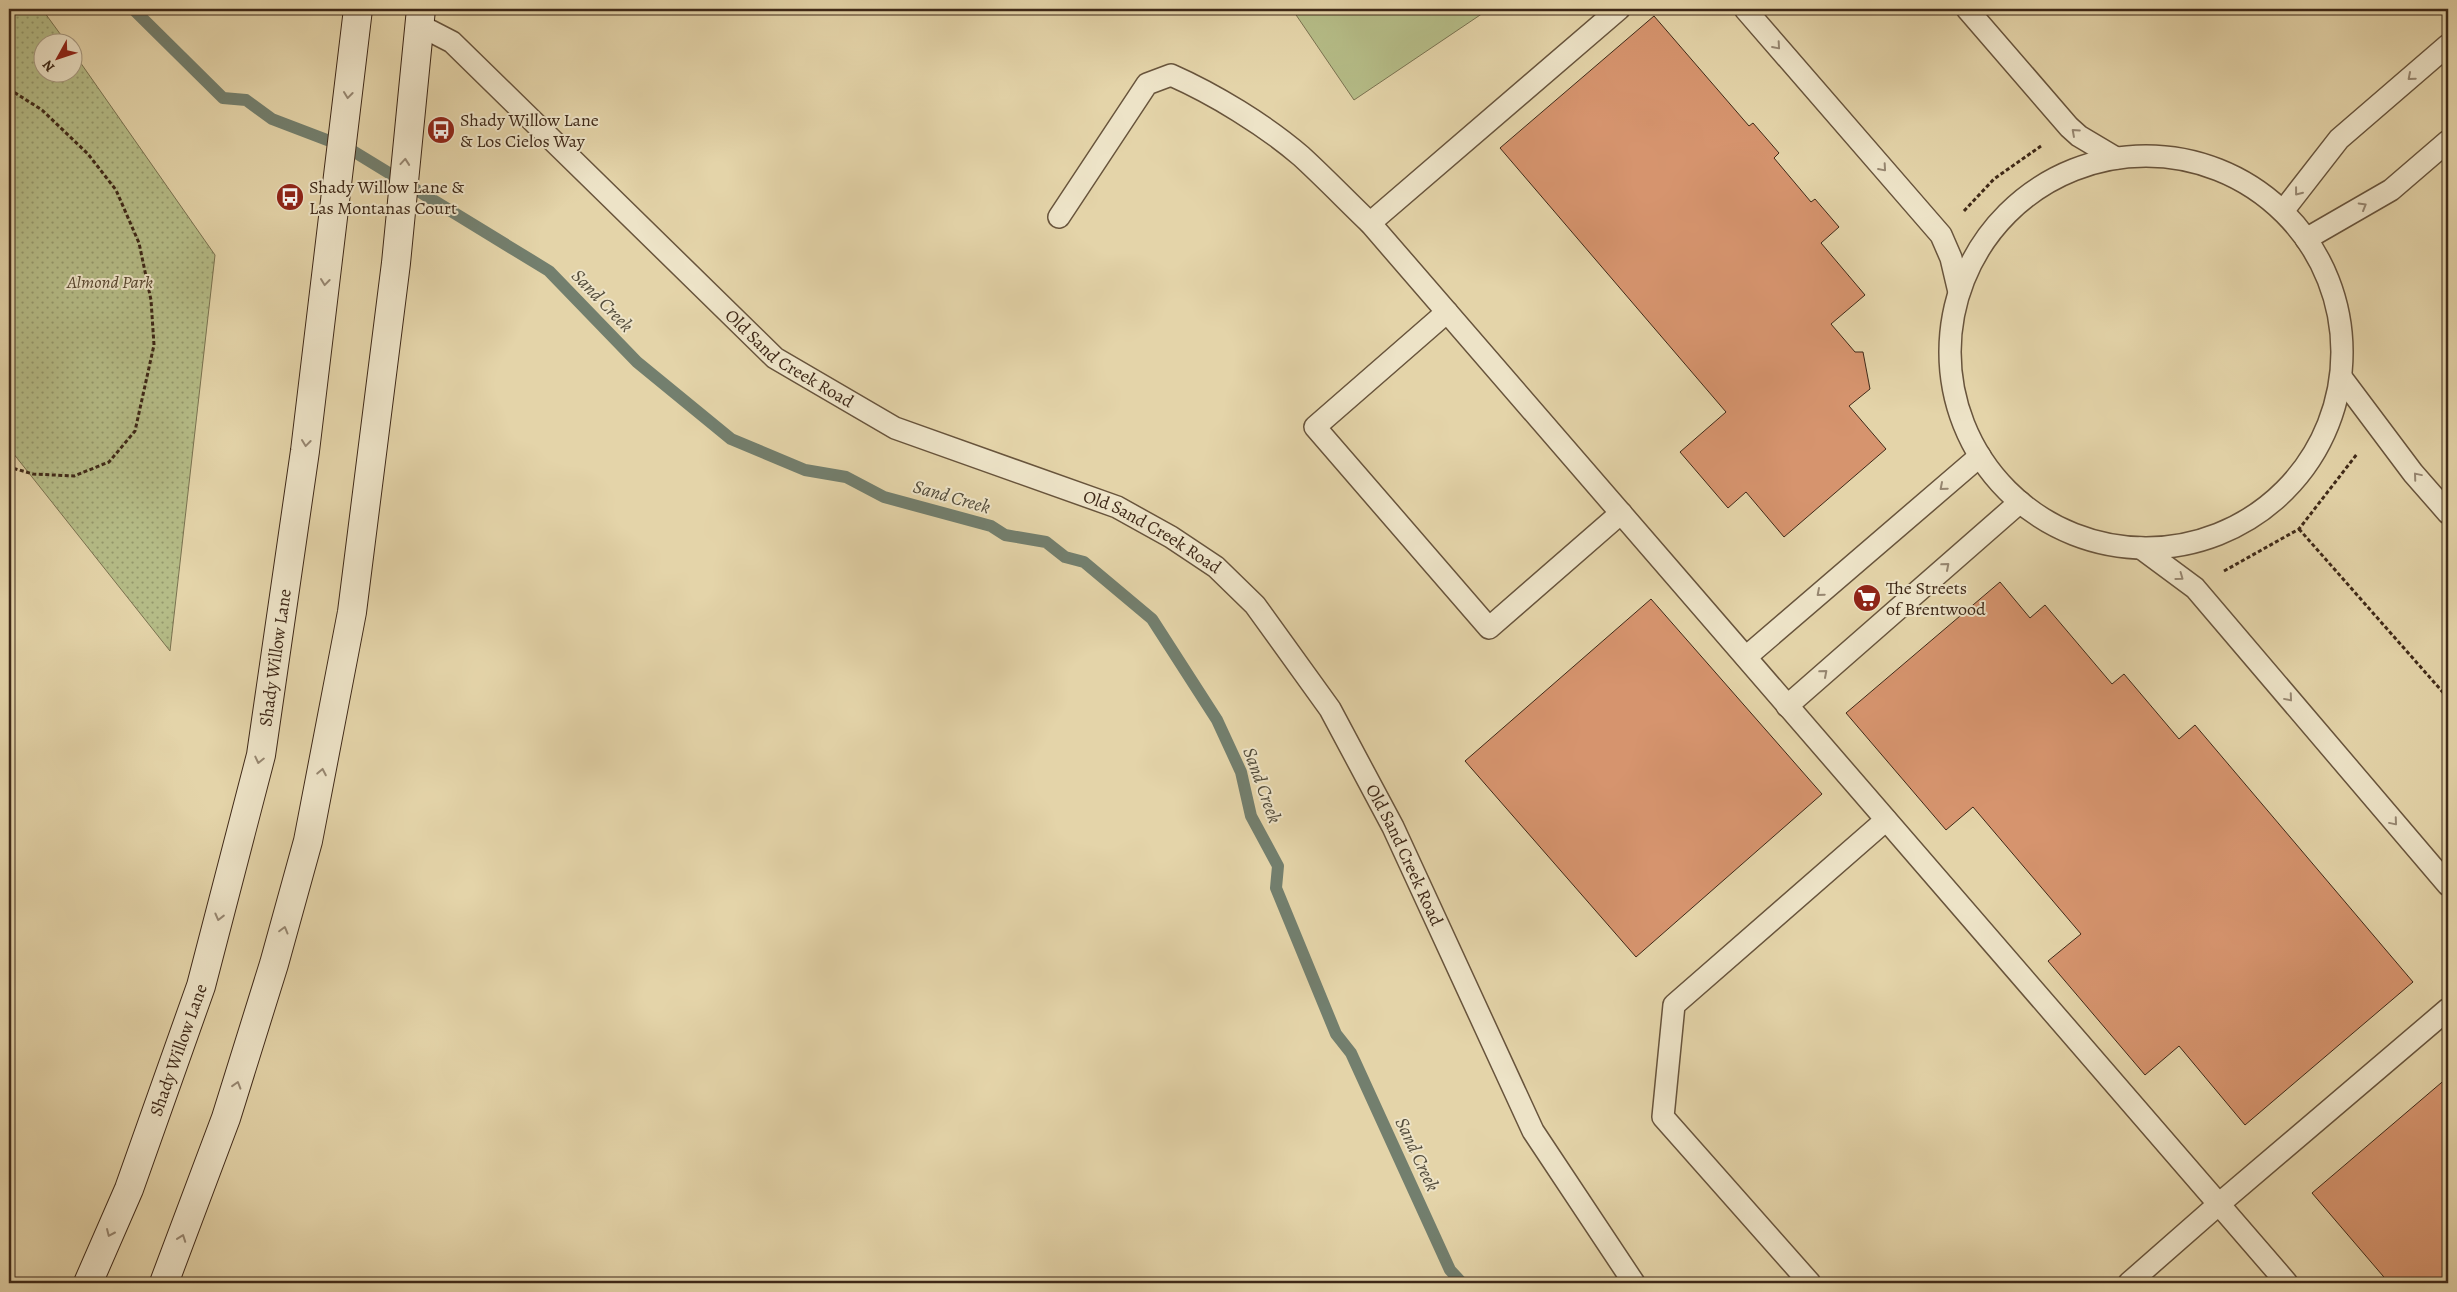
<svg xmlns="http://www.w3.org/2000/svg" width="2457" height="1292" font-family="Alegreya,serif">
<style>
.grass{fill:#b5bc87;stroke:#7a7250}
.park{fill:url(#park-dots);stroke:#7a7250}
.lines{fill:none;stroke-linecap:round;stroke-linejoin:round}
.stream{stroke:#737f6e;stroke-width:12}
.building{fill:#d6946e;stroke:#3f2918}
.lane-casing{stroke:#68543c;stroke-width:24}
.secondary-casing{stroke:#3f2918;stroke-width:30}
.path{stroke:#3f2918;stroke-width:3;stroke-dasharray:4 2.5;stroke-linecap:butt}
.lane{stroke:#ede3c7;stroke-width:21}
.secondary{stroke:#ede3c7;stroke-width:28}
.oneway{stroke:#968670}
.labels{text-anchor:middle;stroke-width:4;stroke-linejoin:round;paint-order:stroke}
.poi-label{font-size:18px;fill:#3f2918;stroke:#ede3c7;text-anchor:start}
.park-label{font-size:18px;font-style:italic;fill:#57462e;stroke:#ede3c7}
.street-label{font-size:18px;fill:#3f2918;stroke:#ede3c7}
.water-label{font-size:19px;font-style:italic;fill:#544d3c;stroke:#ede3c7}
</style>
<defs>
<pattern id="park-dots" width="8" height="8" patternUnits="userSpaceOnUse" patternTransform="scale(1.25)"><rect width="8" height="8" fill="#b5bc87"/><path d="M2 2h.1M6 6h.1" fill="none" stroke="#95996d" stroke-width="1.8" stroke-linecap="round"/></pattern>
</defs>
<rect width="100%" height="100%" fill="#e4d4a9"/>
<filter id="stains"><feTurbulence type="fractalNoise" baseFrequency=".004" numOctaves="4"/><feColorMatrix values="0 0 0 0 .2 0 0 0 0 .09 0 0 0 0 .02 0 0 0 .5 -.17"/></filter>
<radialGradient id="worn" r=".72"><stop offset=".6" stop-color="#630" stop-opacity="0"/><stop offset="1" stop-color="#630" stop-opacity=".3"/></radialGradient>
<!-- grass -->
<polygon class="grass" points="1292,9 1489,9 1354,100"/>
<!-- park -->
<polygon class="park" points="9,9 42,9 66,42 42,42 42,72 72,72 73,52 215,255 170,651 9,448"/>
<g class="lines">
<!-- stream -->
<polyline class="stream" points="133,9 223,98 246,100 272,119 348,148 549,271 637,362 731,439 805,470 846,477 884,497 991,526 1005,535 1046,542 1065,557 1084,562 1152,619 1217,720 1241,772 1251,816 1278,866 1276,888 1336,1034 1351,1053 1450,1270 1462,1283"/>
</g>
<!-- building -->
<g class="building">
<polygon points="1654,16 1749,126 1753,123 1779,153 1774,158 1811,202 1815,199 1839,227 1821,243 1865,295 1831,324 1855,352 1863,352 1870,389 1849,406 1886,449 1784,537 1746,492 1728,508 1680,452 1726,412 1500,148"/>
<polygon points="2000,582 2030,618 2045,605 2112,684 2124,674 2179,739 2195,725 2413,982 2245,1125 2179,1046 2145,1075 2048,961 2081,934 1973,807 1946,830 1846,713"/>
<polygon points="1651,599 1822,794 1636,957 1465,761"/>
<polygon points="2448,1077 2448,1283 2389,1283 2312,1193"/>
</g>
<g class="lines">
<defs>
<g id="lane">
<polyline points="1745,9 1941,235 1951,258 1959,292"/>
<polyline points="1967,9 2069,127 2079,136 2116,158"/>
<path id="s1" d="M419,25L452,42L775,358L895,428L1117,507L1171,537L1216,567L1255,605L1330,709L1393,827L1533,1131L1634,1283"/>
<circle cx="2146" cy="352" r="196"/>
<polyline points="2283,211 2339,139 2448,45"/>
<path d="M1059,217L1147,84L1171,75C1214,94 1265,125 1301,156C1325,178 1347,201 1370,223L2287,1283"/>
<polyline points="1370,223 1619,9"/>
<polyline points="2306,239 2391,190 2448,141"/>
<polyline points="1447,312 1315,427 1489,628 1621,513"/>
<polyline points="2341,377 2413,473 2448,513"/>
<polyline points="2141,548 2195,588 2448,885"/>
<polyline points="1746,657 1980,456"/>
<polyline points="1787,706 2020,502"/>
<polyline points="1810,1283 1663,1117 1674,1005 1886,820"/>
<polyline points="2129,1283 2219,1204 2448,1009"/>
</g>
<g id="secondary">
<path id="s2" d="M88,1283L129,1189L201,986L261,755L305,451L358,9"/>
<polyline points="164,1283 226,1118 274,964 308,841 352,612 396,263 421,9"/>
</g>
</defs>
<!-- lane casing -->
<use href="#lane" class="lane-casing"/>
<!-- secondary casing -->
<use href="#secondary" class="secondary-casing"/>
<!-- path -->
<g class="path">
<polyline points="9,89 42,110 88,154 116,190 139,243 151,300 154,345 135,431 109,462 74,476 33,474 9,467"/>
<polyline points="1964,211 1994,179 2041,146"/>
<polyline points="2299,529 2448,698"/>
<polyline points="2224,571 2299,529 2357,454"/>
</g>
<!-- lane -->
<use href="#lane" class="lane"/>
<!-- secondary -->
<use href="#secondary" class="secondary"/>
</g>
<!-- one-way arrows -->
<defs><path id="oneway-chevron" d="M-2-3.5L2.5 0L-2 3.5" fill="none" stroke-width="1.6" stroke-linecap="round" stroke-linejoin="round" transform="scale(1.25)"/></defs>
<g class="oneway">
<use href="#oneway-chevron" transform="translate(1777 46) rotate(49)"/>
<use href="#oneway-chevron" transform="translate(2411 77) rotate(139)"/>
<use href="#oneway-chevron" transform="translate(348 95) rotate(97)"/>
<use href="#oneway-chevron" transform="translate(2075 132) rotate(-138)"/>
<use href="#oneway-chevron" transform="translate(405 162) rotate(-85)"/>
<use href="#oneway-chevron" transform="translate(1883 168) rotate(49)"/>
<use href="#oneway-chevron" transform="translate(2298 192) rotate(128)"/>
<use href="#oneway-chevron" transform="translate(2363 206) rotate(-30)"/>
<use href="#oneway-chevron" transform="translate(325 282) rotate(97)"/>
<use href="#oneway-chevron" transform="translate(306 443) rotate(97)"/>
<use href="#oneway-chevron" transform="translate(2417 476) rotate(-130)"/>
<use href="#oneway-chevron" transform="translate(1943 487) rotate(139)"/>
<use href="#oneway-chevron" transform="translate(1946 566) rotate(-41)"/>
<use href="#oneway-chevron" transform="translate(2180 577) rotate(36)"/>
<use href="#oneway-chevron" transform="translate(1820 593) rotate(139)"/>
<use href="#oneway-chevron" transform="translate(1824 673) rotate(-41)"/>
<use href="#oneway-chevron" transform="translate(2289 698) rotate(50)"/>
<use href="#oneway-chevron" transform="translate(259 760) rotate(103)"/>
<use href="#oneway-chevron" transform="translate(322 772) rotate(-79)"/>
<use href="#oneway-chevron" transform="translate(2394 822) rotate(50)"/>
<use href="#oneway-chevron" transform="translate(219 917) rotate(104)"/>
<use href="#oneway-chevron" transform="translate(284 930) rotate(-75)"/>
<use href="#oneway-chevron" transform="translate(237 1085) rotate(-73)"/>
<use href="#oneway-chevron" transform="translate(110 1233) rotate(114)"/>
<use href="#oneway-chevron" transform="translate(182 1238) rotate(-70)"/>
</g>
<!-- icons -->
<defs>
<symbol id="bus-disc" viewBox="-11 -11 22 22"><circle r="9.5" fill="#8f2418" stroke="#ede3c7"/><path d="M-5-6H5V4H4V6H2V4H-2V6H-4V4H-5ZM-3.5-4V0h7V-4ZM-3.5 1.2v1.5H-2V1.2ZM2 1.2v1.5H3.5V1.2Z" fill="#fff"/></symbol>
<symbol id="supermarket-disc" viewBox="-11 -11 22 22"><circle r="9.5" fill="#8f2418" stroke="#ede3c7"/><path d="M-6-5.5h2.5l.6 2H6L4.5 2H-2.5L-4.4-4H-6ZM-1.5 3.2a1.3 1.3 0 1 0 .1 0ZM3 3.2a1.3 1.3 0 1 0 .1 0Z" fill="#fff"/></symbol>
</defs>
<g fill-rule="evenodd">
<use href="#bus-disc" x="425" y="114" width="32" height="32"/>
<use href="#bus-disc" x="274" y="181" width="32" height="32"/>
<use href="#supermarket-disc" x="1851" y="582" width="32" height="32"/>
</g>
<g class="labels">
<!-- poi labels -->
<g class="poi-label">
<text x="460" y="126">Shady Willow Lane<tspan x="460" dy="21">&amp; Los Cielos Way</tspan></text>
<text x="309" y="193">Shady Willow Lane &amp;<tspan x="309" dy="21">Las Montanas Court</tspan></text>
<text x="1886" y="594">The Streets<tspan x="1886" dy="21">of Brentwood</tspan></text>
</g>
<!-- park labels -->
<g class="park-label">
<text x="110" y="288">Almond Park</text>
</g>
<!-- street labels -->
<g class="street-label">
<text dy="6" stroke="none"><textPath href="#s1" startOffset="501">Old Sand Creek Road</textPath></text>
<text dy="6" stroke="none"><textPath href="#s1" startOffset="906">Old Sand Creek Road</textPath></text>
<text dy="6" stroke="none"><textPath href="#s2" startOffset="655">Shady Willow Lane</textPath></text>
<text dy="6" stroke="none"><textPath href="#s1" startOffset="1326">Old Sand Creek Road</textPath></text>
<text dy="6" stroke="none"><textPath href="#s2" startOffset="250">Shady Willow Lane</textPath></text>
</g>
<!-- water labels -->
<g class="water-label">
<text transform="translate(603 300) rotate(46)" y="7">Sand Creek</text>
<text transform="translate(952 496) rotate(16)" y="7">Sand Creek</text>
<text transform="translate(1263 785) rotate(70)" y="7">Sand Creek</text>
<text transform="translate(1418 1154) rotate(65)" y="7">Sand Creek</text>
</g>
</g>
<!-- margin -->
<rect width="2457" height="1292" fill="none" stroke="#e4d4a9" stroke-width="30"/>
<rect x="10" y="10" width="2437" height="1272" fill="none" stroke="#3f2918" stroke-width="2.5"/>
<rect x="15" y="15" width="2427" height="1262" fill="none" stroke="#3f2918"/>
<!-- north arrow -->
<g transform="translate(58 58) rotate(230)"><circle r="24" fill="#ede3c7" stroke="#a79981"/>
<path d="M0-4L9 19L0 12L-9 19Z" fill="#8f2418"/>
<text y="-8" font-size="14" font-weight="bold" text-anchor="middle" fill="#3f2918">N</text>
</g>
<rect width="100%" height="100%" filter="url(#stains)"/>
<rect width="100%" height="100%" fill="url(#worn)"/>
</svg>
